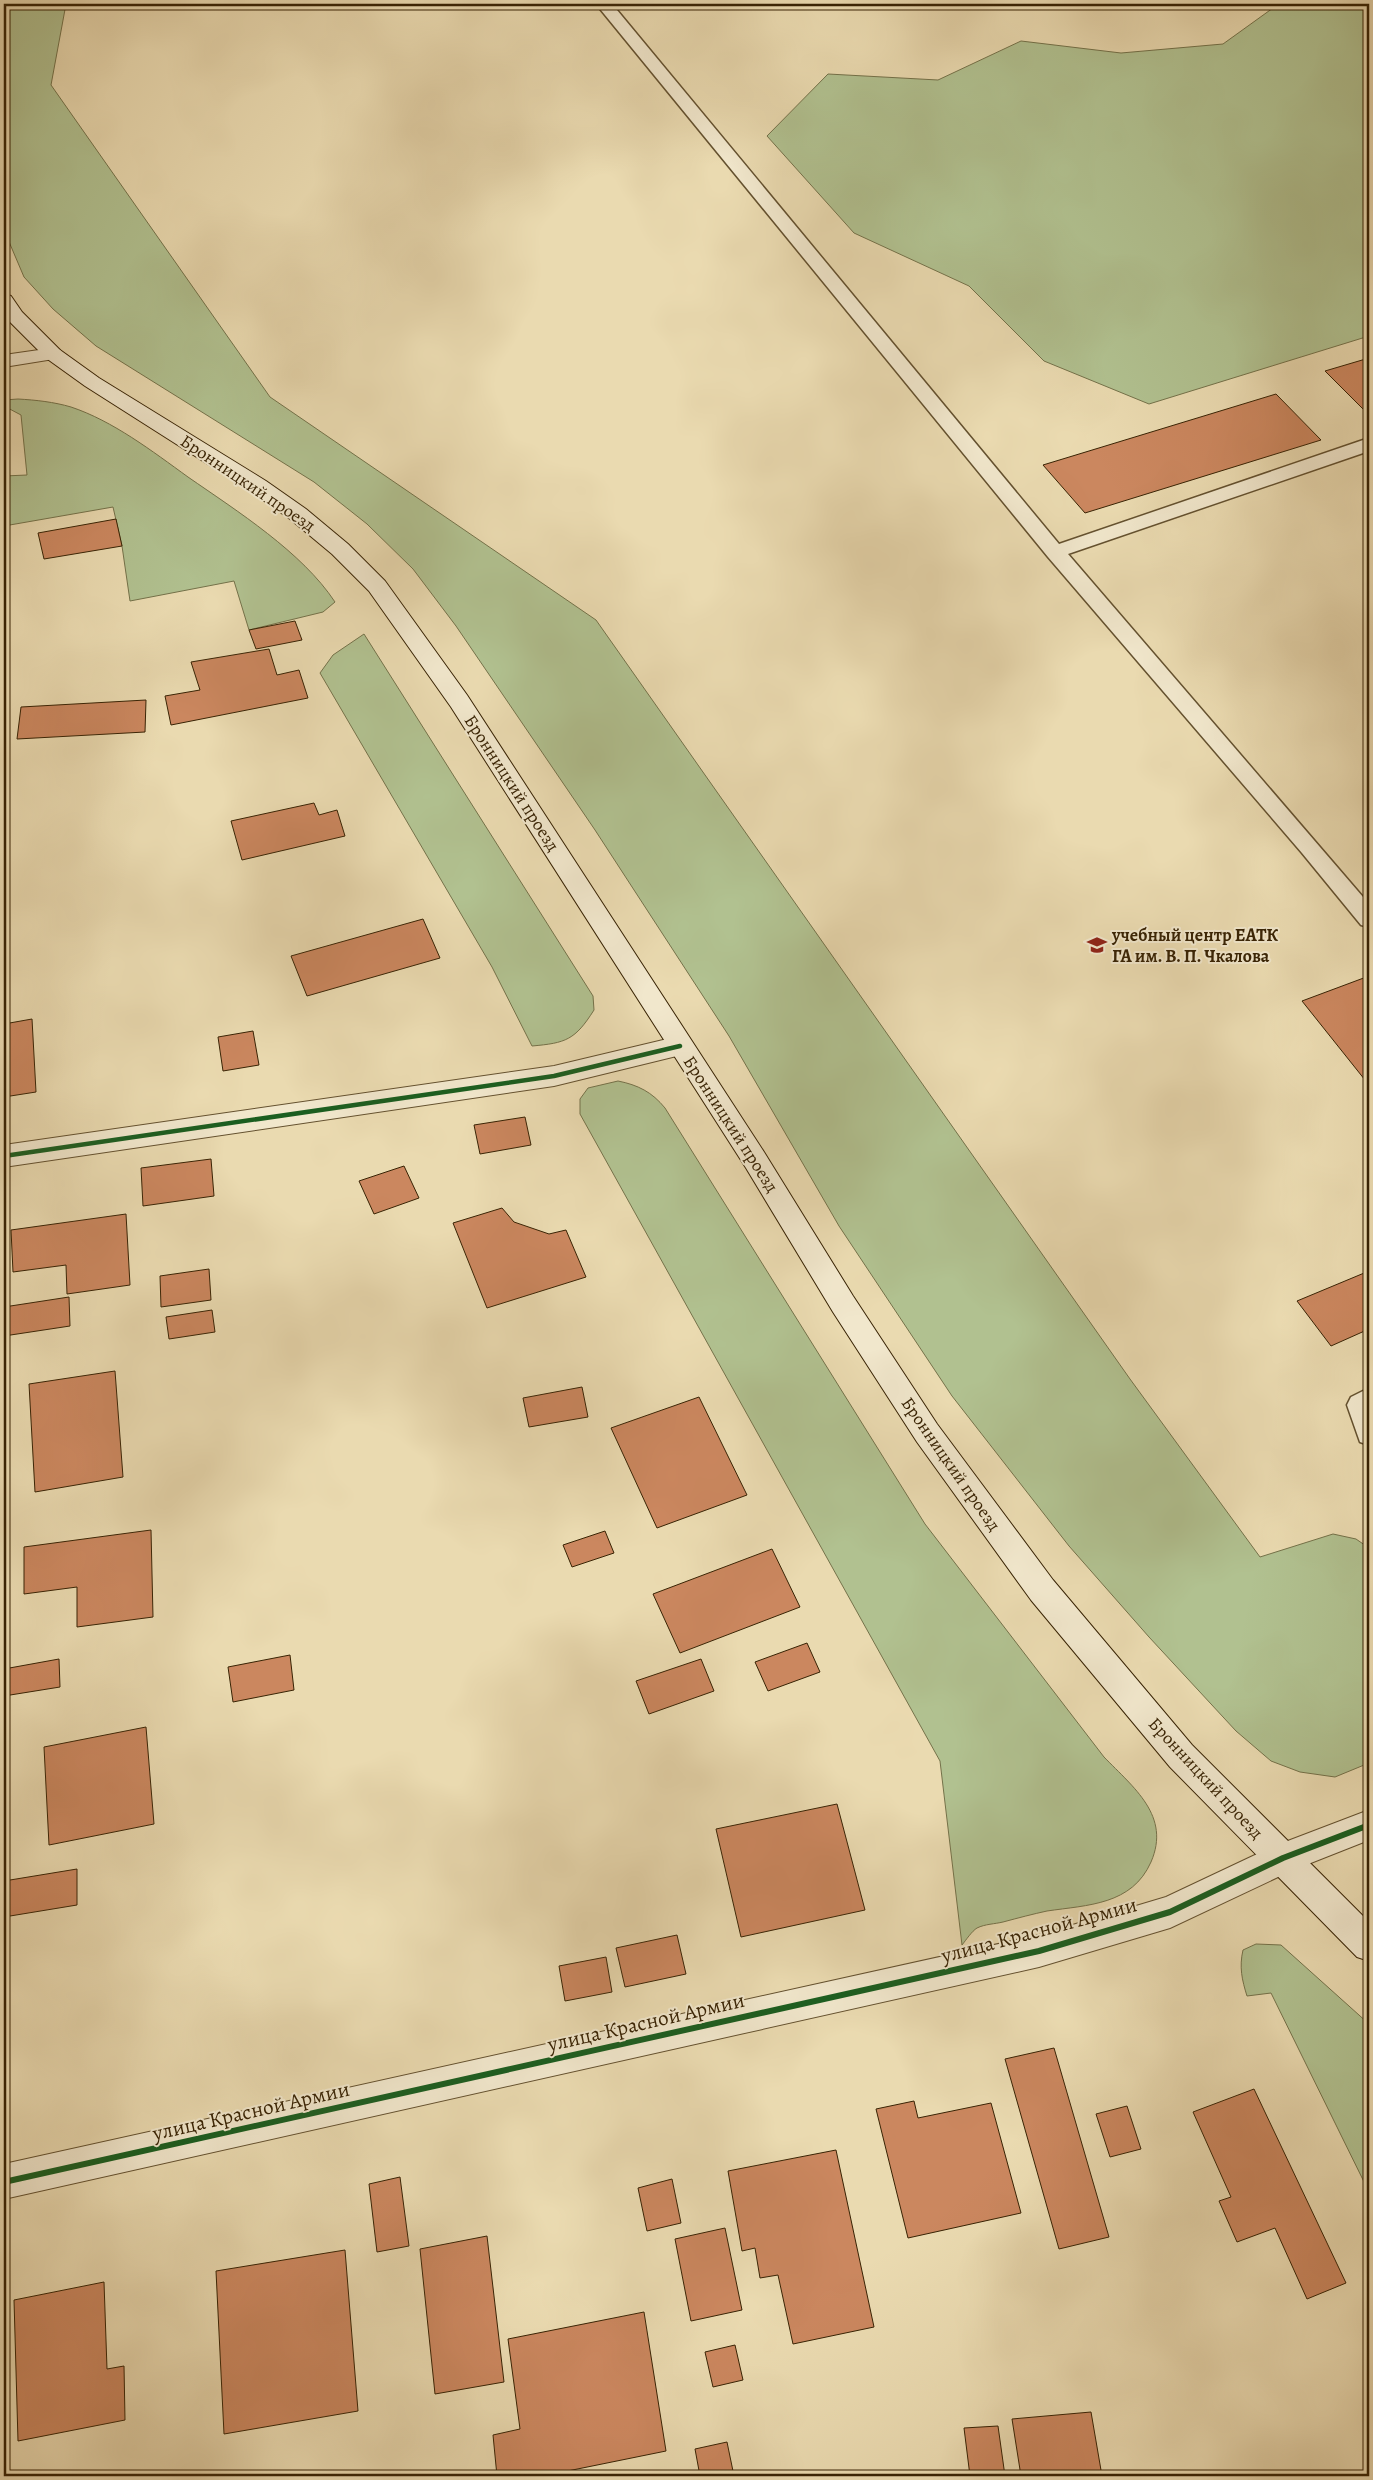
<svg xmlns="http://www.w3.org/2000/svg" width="1373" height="2480" font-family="Alegreya,serif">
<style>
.green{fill:#b1c190;stroke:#74724a}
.building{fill:#cb875f;stroke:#382304}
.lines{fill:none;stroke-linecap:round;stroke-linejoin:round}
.lane-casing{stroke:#64512f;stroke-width:3}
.street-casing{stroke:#64512f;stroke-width:2}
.secondary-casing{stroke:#382304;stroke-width:2}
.lane{fill:#f1e7cc;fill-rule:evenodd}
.street{fill:#f1e7cc;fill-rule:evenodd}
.secondary{fill:#f1e7cc;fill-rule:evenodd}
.cycleway-far1-casing{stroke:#f1e7cc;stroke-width:8}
.cycleway-casing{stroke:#f1e7cc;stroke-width:9}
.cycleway-far1{stroke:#1b5e20;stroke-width:4.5}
.cycleway{stroke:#1b5e20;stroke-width:6}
.labels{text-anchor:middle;stroke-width:4;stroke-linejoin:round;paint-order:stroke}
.street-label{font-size:18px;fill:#382304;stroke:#f1e7cc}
.poi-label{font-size:18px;font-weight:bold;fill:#382304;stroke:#f1e7cc;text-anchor:start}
.near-street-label{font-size:21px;fill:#382304;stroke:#f1e7cc}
</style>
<rect width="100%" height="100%" fill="#eadab0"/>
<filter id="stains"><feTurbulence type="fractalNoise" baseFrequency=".004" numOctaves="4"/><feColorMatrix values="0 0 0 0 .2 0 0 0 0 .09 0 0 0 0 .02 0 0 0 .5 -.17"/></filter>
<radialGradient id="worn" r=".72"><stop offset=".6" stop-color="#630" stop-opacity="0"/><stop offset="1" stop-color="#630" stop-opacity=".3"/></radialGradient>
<!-- green -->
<g class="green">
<polygon points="4,4 66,4 51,85 270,397 596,620 1130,1379 1260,1557 1333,1534 1356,1539 1369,1548 1369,1763 1335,1777 1300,1772 1271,1761 1236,1731 1149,1637 1069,1546 952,1396 839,1226 729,1036 595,830 456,626 413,569 367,524 314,482 96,346 53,309 24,277 4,230"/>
<polygon points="1275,4 1369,4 1369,336 1149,404 1044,361 969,286 854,233 767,136 828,74 938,80 1021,41 1121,53 1223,44 1273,8"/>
<path d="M18,399C36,400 54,402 71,407C113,421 152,451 188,477C237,511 302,552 335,602L323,612L249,630L234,581L130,601L122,546L113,507L4,526V476L27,475L21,415L4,406V400Z"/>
<path d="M364,634L593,996L594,1010C575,1040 566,1043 532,1046L492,967L320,673L333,655Z"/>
<path d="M618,1081C638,1085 652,1092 665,1108L925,1524L1104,1757C1134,1788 1171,1816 1151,1862C1132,1905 1088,1905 1047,1911C1033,1914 1018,1918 1003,1922C995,1924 985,1924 977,1928C972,1931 966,1940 962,1945L940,1761L580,1114V1099L588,1088Z"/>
<path d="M1256,1944L1281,1945L1369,2024V2192L1271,1993L1247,1996C1242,1980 1239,1967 1243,1950Z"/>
</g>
<!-- building -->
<g class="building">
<polygon points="1369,358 1369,415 1325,371"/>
<polygon points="1276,394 1321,440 1085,513 1043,465"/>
<polygon points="116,519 122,546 44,559 38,533"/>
<polygon points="295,621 302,640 256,649 249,630"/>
<polygon points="269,649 277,675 299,670 308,698 171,725 165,696 200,690 191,662"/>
<polygon points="146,700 145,732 17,739 21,707"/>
<polygon points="314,803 319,815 337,810 345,836 242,860 231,821"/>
<polygon points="423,919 440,958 307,996 291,956"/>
<polygon points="1369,976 1369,1085 1302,1001"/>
<polygon points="32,1019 36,1092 4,1097 4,1024"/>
<polygon points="253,1031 259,1065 223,1071 218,1037"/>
<polygon points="525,1117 531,1145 480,1154 474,1125"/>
<polygon points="211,1159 214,1196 143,1206 141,1168"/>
<polygon points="404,1166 419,1198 374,1214 359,1181"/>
<polygon points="502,1208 514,1222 549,1234 566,1230 586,1277 487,1308 453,1223"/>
<polygon points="126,1214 130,1285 67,1294 66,1265 13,1272 11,1230"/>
<polygon points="209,1269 211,1300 161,1307 160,1276"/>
<polygon points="1369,1271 1369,1329 1331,1346 1297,1301"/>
<polygon points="69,1297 70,1326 4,1336 4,1307"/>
<polygon points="212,1310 215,1332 169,1339 166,1317"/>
<polygon points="115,1371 123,1477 35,1492 29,1384"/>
<polygon points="582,1387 588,1417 529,1427 523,1398"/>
<polygon points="699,1397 747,1495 657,1528 611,1428"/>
<polygon points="151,1530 153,1617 77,1627 77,1587 24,1594 24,1547"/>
<polygon points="605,1531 614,1553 572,1567 563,1545"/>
<polygon points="772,1549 800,1607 680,1653 653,1594"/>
<polygon points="807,1643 820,1672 768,1691 755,1662"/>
<polygon points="290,1655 294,1690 233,1702 228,1667"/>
<polygon points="59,1659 60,1687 4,1696 4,1669"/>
<polygon points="701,1659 714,1691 649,1714 636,1681"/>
<polygon points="146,1727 154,1824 49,1845 44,1747"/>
<polygon points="837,1804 865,1910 741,1937 716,1829"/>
<polygon points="77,1869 77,1905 4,1917 4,1881"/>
<polygon points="677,1935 686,1974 625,1987 616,1948"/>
<polygon points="606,1957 612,1992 565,2001 559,1966"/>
<polygon points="1054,2048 1109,2237 1059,2249 1005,2059"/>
<polygon points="1254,2089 1346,2283 1307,2299 1275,2228 1237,2242 1219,2201 1231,2197 1193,2112"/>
<polygon points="914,2101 918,2118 991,2103 1021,2213 908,2238 876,2109"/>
<polygon points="1127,2106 1141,2149 1110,2157 1096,2114"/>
<polygon points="836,2150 874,2327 793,2344 778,2275 760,2278 755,2248 742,2251 728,2171"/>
<polygon points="400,2177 409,2246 377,2252 369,2184"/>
<polygon points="672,2179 681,2223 647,2231 638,2188"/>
<polygon points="725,2228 742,2310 691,2321 675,2239"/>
<polygon points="487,2236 504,2382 435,2394 420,2249"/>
<polygon points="345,2250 358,2411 224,2434 216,2271"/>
<polygon points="104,2282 107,2369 124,2366 125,2420 18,2441 14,2300"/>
<polygon points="644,2312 666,2451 543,2476 497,2476 493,2435 520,2429 508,2339"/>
<polygon points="735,2345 743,2380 713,2387 705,2352"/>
<polygon points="1091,2412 1102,2476 1021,2476 1012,2419"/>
<polygon points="998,2426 1005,2476 970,2476 964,2428"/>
<polygon points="727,2442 734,2476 700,2476 695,2449"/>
</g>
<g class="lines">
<defs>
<g id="lane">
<polygon points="596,4 612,4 1059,544 1369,438 1369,451 1068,554 1369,904 1369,927 1361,925 1302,853 1048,557"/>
<polygon points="1369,1388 1369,1445 1360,1442 1347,1405 1351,1397"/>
</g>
<g id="street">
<polygon points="53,348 60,350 63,354 60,358 4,367 4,355"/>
<polygon points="680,1036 689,1039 693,1046 689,1053 554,1086 4,1167 4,1145 554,1066"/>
<polygon points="1369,1810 1369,1840 1293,1870 1170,1928 1039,1967 4,2199 4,2164 1039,1935 1166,1897 1272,1847"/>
</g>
<polygon id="secondary" points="4,294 11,296 22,312 60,350 99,378 266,481 306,509 348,544 385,581 467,695 764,1152 853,1296 937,1424 1053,1580 1192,1745 1369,1922 1369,1961 1357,1957 1170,1767 1031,1600 917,1442 833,1312 746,1168 451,707 369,591 332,554 290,519 250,491 85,386 46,358 4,316"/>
</defs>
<!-- lane casing -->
<use href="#lane" class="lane-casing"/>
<!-- street casing -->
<use href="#street" class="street-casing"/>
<!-- secondary casing -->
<use href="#secondary" class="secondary-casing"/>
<!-- lane -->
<use href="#lane" class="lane"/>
<!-- street -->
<use href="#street" class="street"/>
<!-- secondary -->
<use href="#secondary" class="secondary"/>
<defs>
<polyline id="cycleway-far1" points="4,1156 554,1076 680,1046"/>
<polyline id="cycleway" points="4,2182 1039,1951 1170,1912 1283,1858 1369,1825"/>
</defs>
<!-- cycleway-far1 casing -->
<use href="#cycleway-far1" class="cycleway-far1-casing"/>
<!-- cycleway casing -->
<use href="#cycleway" class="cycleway-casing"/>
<!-- cycleway-far1 -->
<use href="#cycleway-far1" class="cycleway-far1"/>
<!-- cycleway -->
<use href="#cycleway" class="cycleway"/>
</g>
<!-- icons -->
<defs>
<symbol id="university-bare" viewBox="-9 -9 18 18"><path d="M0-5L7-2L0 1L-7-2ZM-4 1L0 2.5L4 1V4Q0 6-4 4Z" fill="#8f2418" stroke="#f1e7cc" stroke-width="2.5" paint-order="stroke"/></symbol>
</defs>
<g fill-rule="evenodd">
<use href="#university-bare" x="1083" y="931" width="28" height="28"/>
</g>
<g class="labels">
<!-- street labels -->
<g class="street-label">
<text transform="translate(248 483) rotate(34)" y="6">Бронницкий проезд</text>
<text transform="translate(512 783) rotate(57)" y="6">Бронницкий проезд</text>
<text transform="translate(731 1124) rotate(57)" y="6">Бронницкий проезд</text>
<text transform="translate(951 1464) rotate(55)" y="6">Бронницкий проезд</text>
<text transform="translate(1206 1778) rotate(47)" y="6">Бронницкий проезд</text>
</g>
<!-- poi labels -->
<g class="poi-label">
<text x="1112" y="941">учебный центр ЕАТК<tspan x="1112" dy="21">ГА им. В. П. Чкалова</tspan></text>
</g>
<!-- near-street labels -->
<g class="near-street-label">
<text transform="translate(1039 1930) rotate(-15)" y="7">улица Красной Армии</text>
<text transform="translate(646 2022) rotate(-13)" y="7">улица Красной Армии</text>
<text transform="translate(251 2111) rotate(-13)" y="7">улица Красной Армии</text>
</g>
</g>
<!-- margin -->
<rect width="1373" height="2480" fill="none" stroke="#eadab0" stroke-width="20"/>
<rect x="5" y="5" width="1363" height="2470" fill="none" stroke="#382304" stroke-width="2.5"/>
<rect x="10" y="10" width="1353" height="2460" fill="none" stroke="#382304"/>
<rect width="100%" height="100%" filter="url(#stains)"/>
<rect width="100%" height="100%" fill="url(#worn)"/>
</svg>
